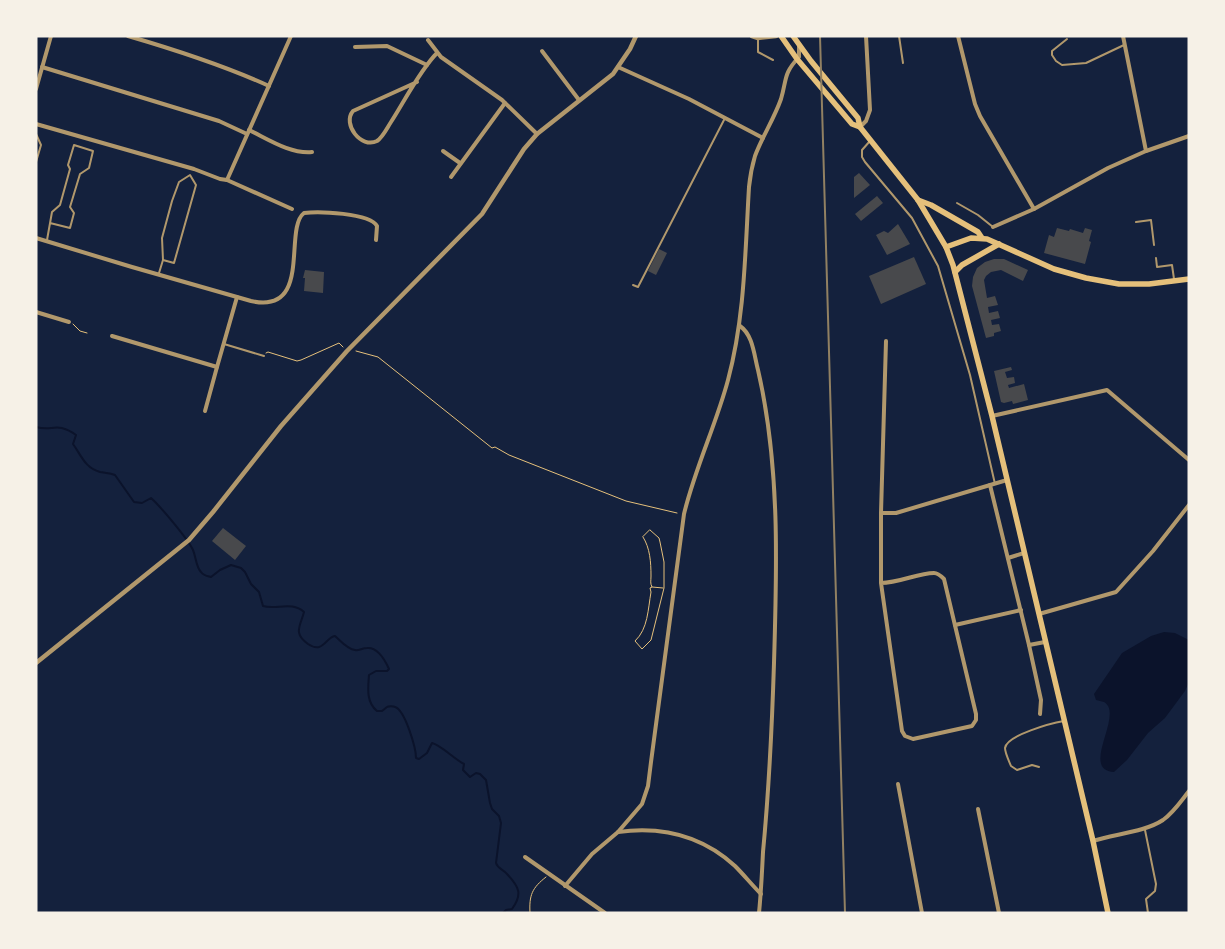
<svg xmlns="http://www.w3.org/2000/svg" width="1225" height="949" font-family="'Times New Roman',serif">
<style>
.water{fill:#0b132b}
.lines{fill:none;stroke-linecap:round;stroke-linejoin:round}
.stream{stroke:#0b132b;stroke-width:2}
.building{fill:#48494c}
.path{stroke:#e5c07b;stroke-width:1}
.service{stroke:#b1986c;stroke-width:2}
.minor{stroke:#b1986c;stroke-width:4}
.tertiary{stroke:#b1986c;stroke-width:4.5}
.primary{stroke:#e5c07b;stroke-width:5.5}
.rail{stroke:#918062;stroke-width:2}
</style>
<rect width="100%" height="100%" fill="#14213d"/>
<!-- water -->
<path class="water" d="M1164,632L1175,633L1189,640V682L1185,691L1165,718L1148,733L1127,760L1114,772C1079,770 1125,714 1104,702C1101,701 1099,701 1096,700L1094,694L1122,653L1151,636Z"/>
<g class="lines">
<!-- stream -->
<path class="stream" d="M36,427C53,432 56,421 76,435L73,444C81,455 85,468 100,472C105,473 110,473 115,475L134,502L142,503L151,498C160,506 188,539 193,550C196,557 196,567 201,572C204,576 207,576 211,577L220,570L231,565L241,568L245,572L251,584L259,592L263,606C276,610 292,601 304,612C300,627 293,633 308,644C311,646 315,648 319,647C326,645 328,637 335,636C341,641 347,649 355,650C359,651 362,648 367,648C378,647 385,660 389,669L387,671H376L369,675C368,688 366,702 377,711H382L387,707C388,706 394,706 395,707C405,710 416,748 416,758L419,759L427,753L432,743C441,745 454,759 464,764L463,770L470,777L476,773L480,774L486,780L490,803L492,809L499,816L501,823L496,863C498,869 503,869 507,874C519,887 523,894 512,909L506,910L503,913"/>
</g>
<!-- building -->
<g class="building">
<polygon points="859,173 870,185 854,198 854,177"/>
<polygon points="877,196 883,203 861,221 855,214"/>
<polygon points="898,224 910,244 887,255 876,235 884,231 888,233"/>
<polygon points="1057,228 1069,231 1070,229 1083,233 1085,228 1092,230 1089,241 1091,242 1085,264 1044,253 1049,235 1054,237"/>
<polygon points="659,249 667,253 656,275 648,271"/>
<polygon points="914,257 926,284 881,304 869,276"/>
<polygon points="994,259 1004,259 1028,270 1023,281 1001,270 991,272 986,276 984,280 987,298 995,296 998,305 988,307 989,313 998,311 1000,318 991,320 992,325 999,324 1001,331 994,333 994,336 986,338 972,286 973,277 977,268 985,262"/>
<polygon points="305,270 324,272 323,293 304,291 305,278 303,278"/>
<polygon points="1011,367 1012,370 1005,372 1007,378 1014,377 1015,383 1008,385 1009,388 1024,384 1028,400 1013,404 1012,401 1004,403 1001,402 994,371"/>
<polygon points="223,528 246,546 235,560 212,541"/>
</g>
<g class="lines">
<!-- path -->
<g class="path">
<polyline points="73,324 80,331 87,333"/>
<polyline points="356,351 378,357 492,448 495,447 509,455 626,501 677,513"/>
<polyline points="266,353 268,352 297,361 301,360 339,343 343,347"/>
<path d="M650,530L659,538L660,542L664,562V588L651,640L642,649L635,641C648,629 648,609 651,592L650,588L652,587C650,583 651,581 651,576C651,562 650,548 643,537Z"/>
<polyline points="652,587 663,588"/>
<path d="M530,913C529,895 532,888 546,877"/>
</g>
<!-- service -->
<g class="service">
<polyline points="899,36 903,63"/>
<polyline points="758,38 758,52 773,60"/>
<polyline points="1067,39 1052,51 1052,55 1056,61 1062,65 1086,63 1124,45"/>
<polyline points="36,134 41,145 36,162"/>
<polyline points="870,141 862,150 862,157 865,162 912,218 938,266 970,375 995,484"/>
<polyline points="957,203 978,215 993,227"/>
<polyline points="1136,222 1151,220 1154,245"/>
<polyline points="47,240 52,212 60,205 70,169 68,165 74,145 93,151 89,168 80,174 70,207 74,213 70,228 50,223"/>
<polyline points="1156,258 1157,267 1172,265 1174,279"/>
<polyline points="159,273 163,260 162,238 172,201 179,182 190,175 196,185 174,263 163,260"/>
<polyline points="633,285 638,287 725,118"/>
<polyline points="224,344 264,356"/>
<path d="M1039,767L1032,765L1017,770L1011,766C1009,761 1005,753 1005,748C1007,735 1052,723 1064,721"/>
<polyline points="1145,830 1156,884 1155,891 1146,899 1148,913"/>
</g>
<!-- minor -->
<g class="minor">
<path d="M128,36C176,50 223,65 269,86"/>
<polyline points="958,36 975,104 980,116 1034,209"/>
<polyline points="1123,36 1146,151"/>
<polyline points="428,40 441,57 502,100 537,134"/>
<polyline points="355,47 387,46 427,65"/>
<polyline points="542,51 579,100"/>
<polyline points="42,67 219,121 247,134"/>
<polyline points="618,67 689,99 763,138"/>
<path d="M417,82L353,111C342,124 361,149 377,141C383,137 387,128 391,122C404,102 420,70 437,53"/>
<polyline points="36,89 51,36"/>
<polyline points="36,124 194,169 220,179 227,180 292,209"/>
<polyline points="860,127 866,121 870,110 866,36"/>
<path d="M249,130C268,139 290,154 312,152"/>
<polyline points="443,151 460,163"/>
<polyline points="451,177 505,103"/>
<polyline points="227,180 291,36"/>
<polyline points="993,227 1034,209 1108,168 1146,151 1189,136"/>
<path d="M36,238L132,267L251,301C313,315 283,229 304,213C318,211 370,213 377,226L376,240"/>
<polyline points="36,312 69,322"/>
<path d="M740,326C753,335 754,355 758,370C780,465 777,566 774,663C772,727 769,789 763,852C762,873 761,893 759,913"/>
<polyline points="112,336 217,367 237,297"/>
<polyline points="886,341 881,513 896,513 1007,480"/>
<polyline points="205,411 217,367"/>
<polyline points="992,416 1107,390 1189,460"/>
<polyline points="990,485 1029,645 1041,700 1040,714"/>
<polyline points="1008,558 1024,553"/>
<path d="M881,583C899,583 918,573 934,573C938,573 941,576 944,579L976,714V720L972,726L913,739L905,736L902,731L881,583V513"/>
<polyline points="1039,614 1116,592 1153,551 1189,505"/>
<polyline points="955,625 1021,610"/>
<polyline points="1029,645 1045,642"/>
<polyline points="898,784 922,913"/>
<polyline points="978,809 999,913"/>
<path d="M618,832C662,826 701,835 735,866C744,875 752,885 761,894"/>
<path d="M1093,841C1114,834 1145,832 1163,820C1174,812 1181,801 1189,791"/>
<polyline points="525,857 605,913"/>
<path d="M565,886L592,854L618,832L642,804L648,786L651,762L684,514C695,468 716,425 728,380C745,316 745,253 749,187C750,177 752,166 755,156C762,137 774,119 781,99C787,79 783,74 799,57V46"/>
</g>
<!-- tertiary -->
<g class="tertiary">
<polyline points="752,36 758,38 776,36"/>
<polyline points="36,663 189,540 213,512 281,426 347,351 482,214 524,149 537,134 613,74 630,49 636,36"/>
</g>
<!-- primary -->
<g class="primary">
<polyline points="781,36 797,59 852,124 860,127"/>
<polyline points="793,36 811,61 858,118 860,127 918,200 946,247 953,265 992,416 1093,841 1108,913"/>
<polyline points="918,200 931,205 978,232 982,238"/>
<polyline points="946,247 971,238 987,239 1054,269 1086,278 1119,284 1149,284 1189,279"/>
<polyline points="955,272 962,265 999,244"/>
</g>
<!-- rail -->
<polyline class="rail" points="820,36 845,913"/>
</g>
<!-- border -->
<rect width="1225" height="949" fill="none" stroke="#f6f1e7" stroke-width="75"/>
</svg>
